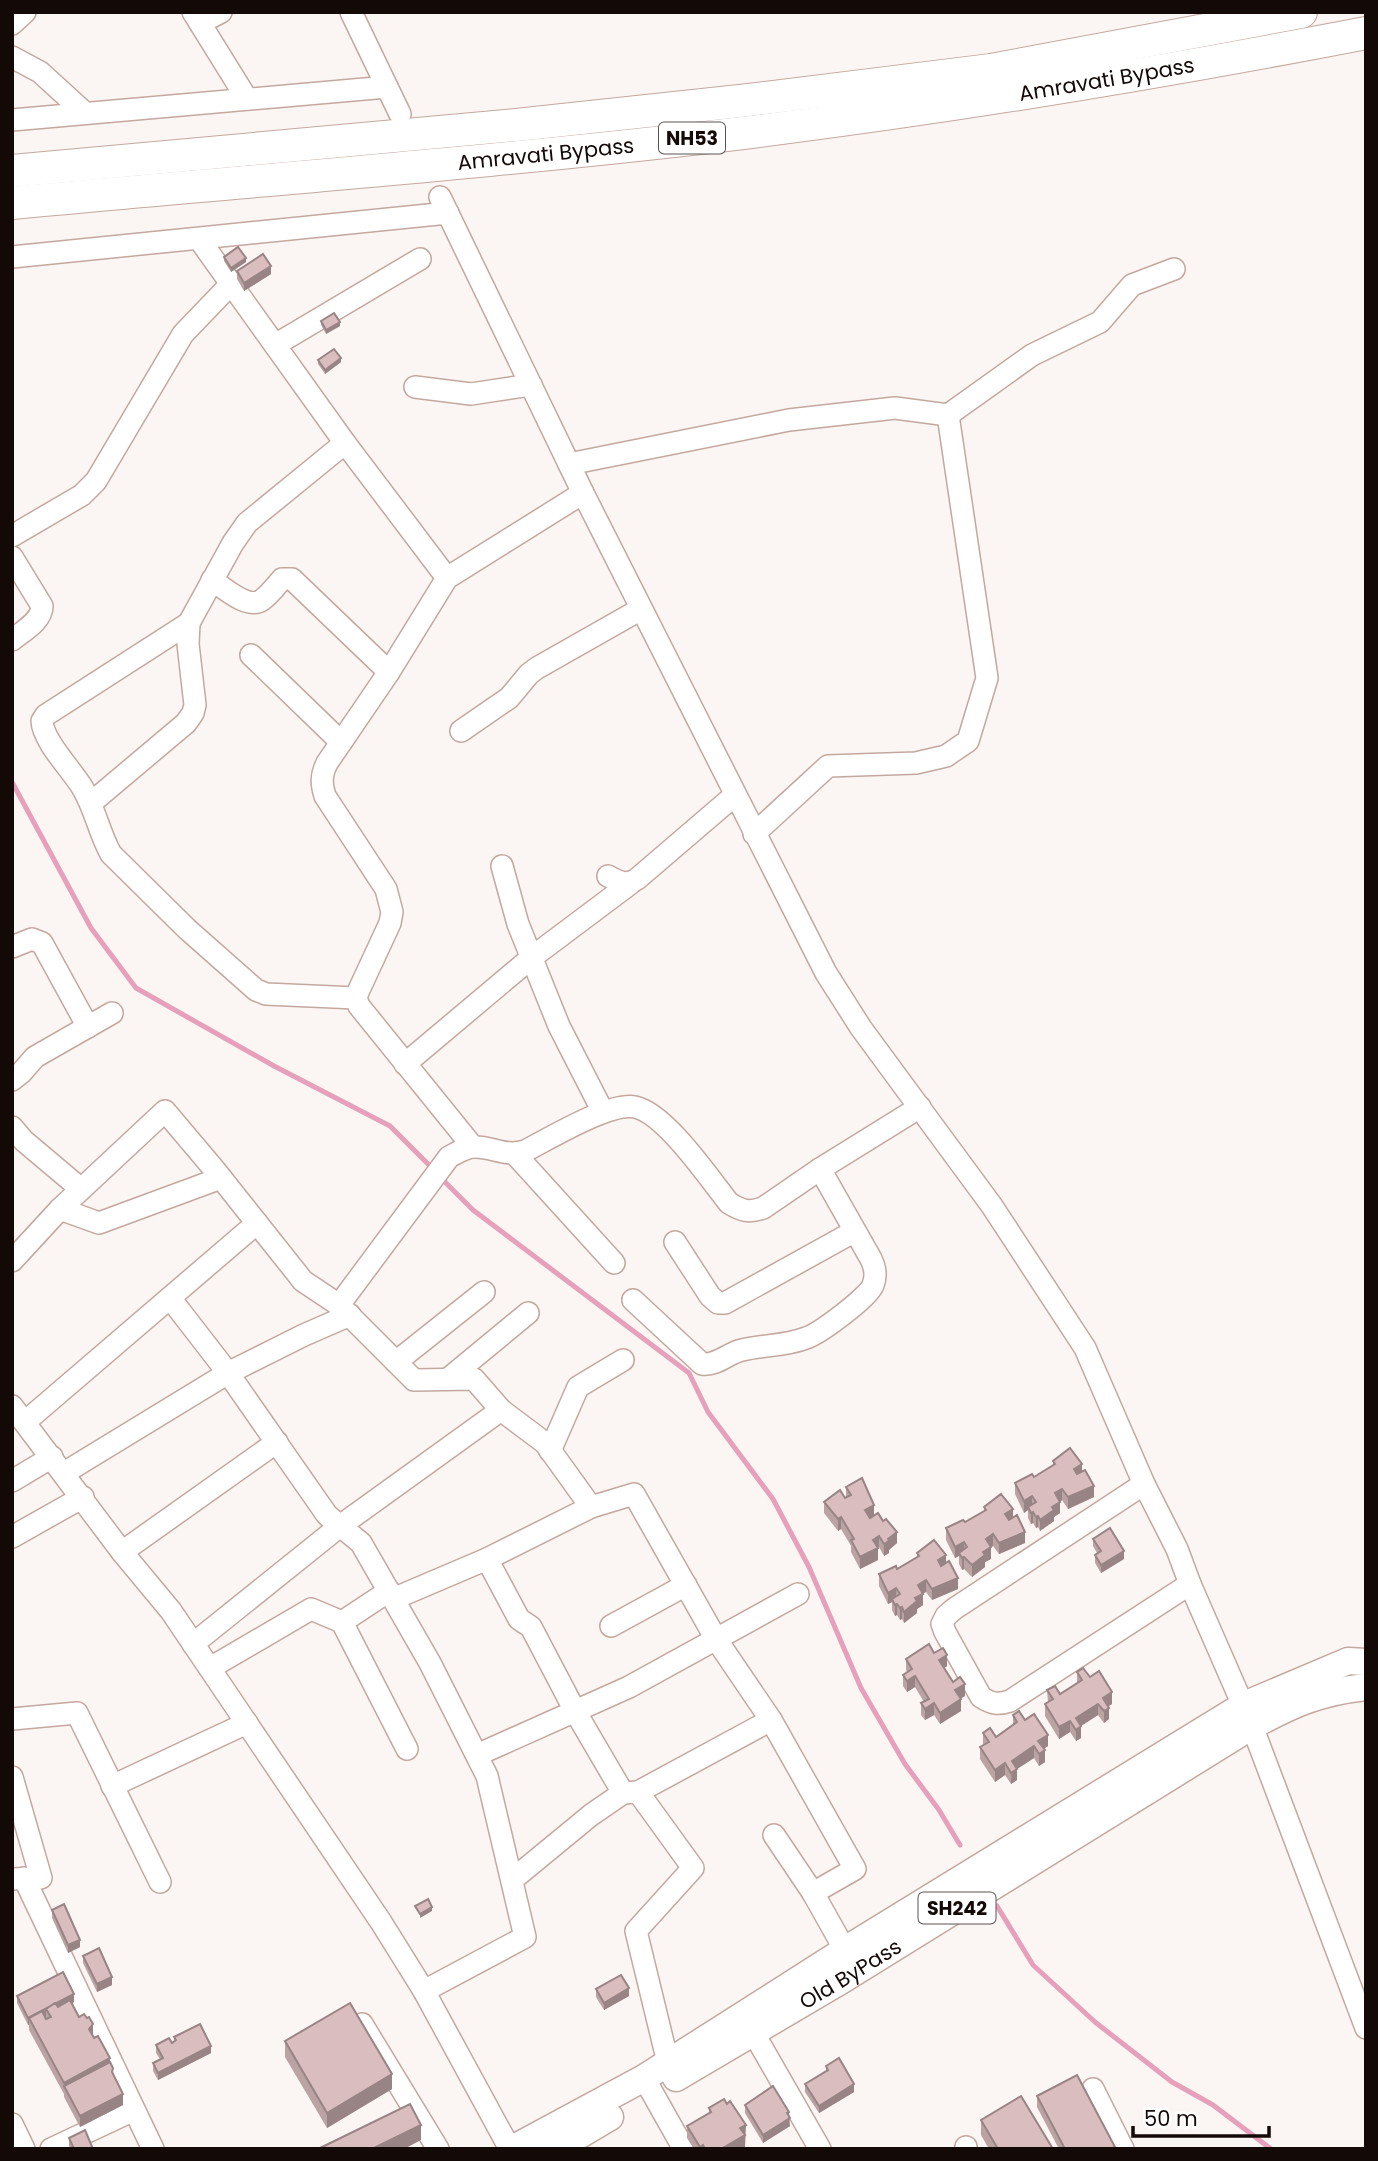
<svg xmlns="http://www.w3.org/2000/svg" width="1378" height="2161" font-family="Poppins,sans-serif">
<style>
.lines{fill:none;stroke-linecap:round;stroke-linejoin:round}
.stream{stroke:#e6a0ba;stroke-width:5}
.minor-casing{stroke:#c3a8a0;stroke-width:24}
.major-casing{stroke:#c3a8a0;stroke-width:29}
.highway-casing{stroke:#c3a8a0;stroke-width:34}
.minor{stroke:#fff;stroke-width:21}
.major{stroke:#fff;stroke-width:26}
.highway{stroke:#fff;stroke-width:32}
.wall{fill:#bba3a3}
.shaded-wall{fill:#998485}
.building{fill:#dabdbe;stroke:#998485;stroke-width:2}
.labels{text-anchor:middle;stroke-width:6;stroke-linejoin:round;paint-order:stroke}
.shield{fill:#fff;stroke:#5a5452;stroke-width:2}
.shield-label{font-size:19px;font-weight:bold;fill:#130a08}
.street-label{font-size:21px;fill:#130a08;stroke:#fff}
</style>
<rect width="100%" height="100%" fill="#fbf5f4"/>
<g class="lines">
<!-- stream -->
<g class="stream">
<polyline points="12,782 91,928 136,988 274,1066 390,1126 434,1170"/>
<polyline points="440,1177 473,1210 689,1373 708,1412 773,1499 809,1567 861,1688 905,1764 939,1810 960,1845"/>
<polyline points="997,1906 1033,1965 1095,2022 1172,2082 1213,2105 1271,2149"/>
</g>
<defs>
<g id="minor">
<polyline points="193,12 247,99"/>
<polyline points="351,12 400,114"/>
<polyline points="200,23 221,12"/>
<polyline points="12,24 25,12"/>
<polyline points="12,57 40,72 85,113"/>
<polyline points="12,120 387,87"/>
<polyline points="440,197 583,493 826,973 861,1028 992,1206 1085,1348 1144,1484 1177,1549 1190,1584 1252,1726 1366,2028"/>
<polyline points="199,239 345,443 447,578"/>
<polyline points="12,257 448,213"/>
<polyline points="275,345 420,259"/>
<polyline points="415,387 471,394 531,385"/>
<polyline points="569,464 789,420 895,408 948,415 1032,355 1100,322 1132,285 1174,269"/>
<polyline points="12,536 82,495 96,481 183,334 231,284"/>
<path d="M12,557L42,606C42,621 23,631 12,640"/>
<path d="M212,580C224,588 248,610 262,600C270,594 276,586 282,579H292L389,672"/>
<path d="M189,623L46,715L42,721C43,741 71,769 82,787C95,808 99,833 111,854L187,929L256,990L266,994L356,998"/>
<polyline points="251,655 341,742"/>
<polyline points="461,731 509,698 529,674 537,668 641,609"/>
<polyline points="91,803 186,723 193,713 195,705 188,644 189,623 233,543 247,523 345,443"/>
<polyline points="754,834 828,766 916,763 946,756 968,741 987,678 948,415"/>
<polyline points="502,866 518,924 559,1026 603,1112"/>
<path d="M608,876C619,882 626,886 637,879L735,795"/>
<polyline points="12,947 32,939 42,943 88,1027"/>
<polyline points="405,1064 531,958 631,883"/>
<polyline points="12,1080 21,1073 35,1057 112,1013"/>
<polyline points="12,1127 24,1141 81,1189"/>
<path d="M473,1147L359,1006L356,998L358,992L390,923L392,912L386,889L325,796C321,783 321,775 327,763L389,672L447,578L583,493"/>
<polyline points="515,1154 614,1263"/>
<polyline points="60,1209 99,1223 221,1178"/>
<polyline points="675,1242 710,1296 718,1303 725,1303 855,1231"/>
<polyline points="12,1261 60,1209 165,1111 214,1169 303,1281 339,1305 414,1380 474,1379 501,1410 545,1443 591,1507 634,1494 716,1639 771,1720 855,1869 813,1893"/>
<polyline points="170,1298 228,1373 327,1515 361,1543 430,1663 487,1776 525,1937 424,1991"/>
<path d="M633,1300L702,1364C717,1366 728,1353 742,1350C763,1345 786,1346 806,1338C819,1334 869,1297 873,1285C877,1275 875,1267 871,1259L820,1169"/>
<path d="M339,1305L449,1157C457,1153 465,1147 475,1147C494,1147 505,1157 525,1151C549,1139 609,1102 635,1107C665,1113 709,1178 729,1203C742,1211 749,1213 763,1208L820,1169L920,1107"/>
<polyline points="396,1362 484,1292"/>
<polyline points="448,1379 528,1313"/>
<polyline points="12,1406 122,1552 171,1611 381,1922 424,1991 510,2149"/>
<polyline points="25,1422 257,1223"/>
<polyline points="550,1451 578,1387 623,1360"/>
<polyline points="64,1473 228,1373 304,1335 350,1315"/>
<polyline points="12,1481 52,1457"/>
<path d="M1144,1484L954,1609L946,1616L942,1624L945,1632L981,1697C992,1704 998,1705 1010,1701L1190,1584"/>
<polyline points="12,1537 83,1497"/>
<polyline points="122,1552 277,1442"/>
<polyline points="487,1559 519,1619 531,1627 575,1711 623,1793 638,1792 693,1868 636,1931 671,2075"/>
<polyline points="393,1599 487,1559 591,1507"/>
<polyline points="342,1622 389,1591"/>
<polyline points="611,1626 686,1585"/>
<polyline points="193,1644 340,1526 501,1410"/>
<polyline points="210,1668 311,1609 342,1622 407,1749"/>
<polyline points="12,1719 77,1713 160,1882"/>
<polyline points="477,1755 629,1687 798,1594"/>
<polyline points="12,1777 41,1878 12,1879"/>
<polyline points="112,1786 247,1723"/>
<polyline points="638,1792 771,1720"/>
<polyline points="774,1835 813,1893 845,1950"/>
<polyline points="24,1878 153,2149"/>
<polyline points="512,1880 591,1815 623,1793"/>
<polyline points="362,2024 438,2149"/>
<polyline points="753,2032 820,2149"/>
<polyline points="644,2078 684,2149"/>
<polyline points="1093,2089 1123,2149"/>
<polyline points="12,2124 24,2149"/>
<polyline points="966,2147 966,2149"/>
<polyline points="51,2149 134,2110"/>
</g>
<g id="major">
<path id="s1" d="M676,2078L842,1980L1252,1726C1293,1704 1319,1692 1366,1687"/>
<polyline points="512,2149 644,2078 845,1950 1244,1705 1348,1661 1366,1662"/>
<polyline points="556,2149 610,2117"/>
</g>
<g id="highway">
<polyline points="12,171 516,125 740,101 991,70 1301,12"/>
<path id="s2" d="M12,203C256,180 500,162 743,133C952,107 1159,73 1366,33"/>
</g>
</defs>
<!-- minor casing -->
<use href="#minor" class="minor-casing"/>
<!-- major casing -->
<use href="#major" class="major-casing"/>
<!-- highway casing -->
<use href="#highway" class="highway-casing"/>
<!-- minor -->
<use href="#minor" class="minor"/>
<!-- major -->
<use href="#major" class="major"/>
<!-- highway -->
<use href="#highway" class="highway"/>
</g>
<!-- wall -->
<g class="wall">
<polygon points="224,257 246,262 231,272 224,261"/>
<polygon points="237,271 271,274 244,291 237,279"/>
<polygon points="321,321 340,326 326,334 321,325"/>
<polygon points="318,360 341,362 325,374 318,364"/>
<polygon points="1053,1461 1082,1472 1094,1497 1068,1509 1062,1500 1060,1502 1060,1513 1054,1517 1054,1521 1040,1531 1038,1527 1036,1528 1033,1523 1031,1524 1028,1518 1028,1510 1024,1513 1015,1494 1015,1483 1034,1477 1053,1465"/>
<polygon points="846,1487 874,1515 897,1543 889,1550 889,1553 884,1556 879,1547 878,1548 878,1560 860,1569 851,1552 851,1546 841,1529 838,1531 824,1513 824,1502 846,1498"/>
<polygon points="984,1507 1013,1517 1025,1543 999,1554 993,1546 991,1547 991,1559 985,1562 985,1567 972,1577 964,1569 962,1570 959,1564 959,1556 955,1558 946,1540 946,1528 965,1522 984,1511"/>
<polygon points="1093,1539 1124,1559 1101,1573 1095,1563 1095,1555 1097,1553 1093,1546"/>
<polygon points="917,1553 946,1563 958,1589 932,1600 926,1592 923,1593 923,1605 917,1609 917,1613 904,1623 902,1619 900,1620 897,1615 895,1616 892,1610 892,1602 888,1604 879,1586 879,1574 897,1569 917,1557"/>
<polygon points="934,1653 947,1666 944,1668 953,1682 965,1696 960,1698 961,1711 940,1724 934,1715 925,1720 921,1715 921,1703 924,1702 915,1687 907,1692 903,1686 903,1675 907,1672 906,1670 906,1659"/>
<polygon points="1077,1672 1090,1677 1112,1704 1108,1706 1109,1719 1104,1723 1098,1715 1081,1726 1081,1738 1076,1741 1070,1732 1059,1739 1045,1716 1045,1704 1048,1702 1047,1690 1060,1694 1077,1683"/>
<polygon points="1013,1715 1025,1720 1048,1746 1044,1749 1045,1762 1039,1766 1034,1758 1017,1769 1017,1780 1011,1784 1005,1775 995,1782 980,1759 980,1747 983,1745 983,1733 996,1737 1013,1726"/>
<polygon points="52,1910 80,1947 68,1953 52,1918"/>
<polygon points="83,1956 112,1985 97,1992 83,1963"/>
<polygon points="596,1989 629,1996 604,2010 596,1997"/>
<polygon points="17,1996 74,2002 72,2003 79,2017 110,2062 123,2105 80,2127 64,2097 64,2094 29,2030 29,2025 28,2025 17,2003"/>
<polygon points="174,2037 211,2053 158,2080 153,2071 153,2063 160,2059 156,2053 156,2045 172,2043 174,2041"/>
<polygon points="285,2041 392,2089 327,2128 285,2057"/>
<polygon points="826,2066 854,2092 819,2113 805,2092 805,2084 826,2072"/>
<polygon points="1037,2096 1115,2149 1059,2149 1037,2107"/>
<polygon points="745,2105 790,2126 763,2143 745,2113"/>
<polygon points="709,2108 746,2137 745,2137 745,2147 741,2149 694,2149 687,2138 687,2126 709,2113"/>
<polygon points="981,2120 1053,2149 989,2149 981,2135"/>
<polygon points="69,2138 93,2149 71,2149 69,2146"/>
</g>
<!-- shaded-wall -->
<g class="shaded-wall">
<polygon points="246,258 246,262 231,272 231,268"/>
<polygon points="271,266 271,274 244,291 244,283"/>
<polygon points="340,322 340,326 326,334 326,330"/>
<polygon points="341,358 341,362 325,374 325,370"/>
<polygon points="1082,1464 1082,1475 1074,1480 1074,1469"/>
<polygon points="1094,1486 1094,1497 1068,1509 1068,1497"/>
<polygon points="1062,1489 1062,1500 1055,1505 1055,1493"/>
<polygon points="1032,1496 1032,1508 1028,1507 1028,1510 1024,1513 1024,1501"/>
<polygon points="1060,1502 1060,1513 1054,1517 1054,1521 1040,1531 1040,1520 1052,1507"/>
<polygon points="874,1505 874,1516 865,1521 865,1510"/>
<polygon points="1013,1509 1013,1521 1005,1525 1005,1514"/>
<polygon points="1033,1512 1033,1523 1031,1524 1031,1513"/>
<polygon points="1038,1516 1038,1527 1036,1528 1036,1517"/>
<polygon points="841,1517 841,1529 838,1531 838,1519"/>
<polygon points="897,1532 897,1543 889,1550 889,1553 884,1556 884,1544"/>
<polygon points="1025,1532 1025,1543 999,1554 999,1543"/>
<polygon points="993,1534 993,1546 986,1550 986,1539"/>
<polygon points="879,1536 879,1547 874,1550 878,1548 878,1560 860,1569 860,1557 873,1540"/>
<polygon points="964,1542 964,1553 959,1553 959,1556 955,1558 955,1547"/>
<polygon points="991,1547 991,1559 985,1562 985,1567 972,1577 972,1565 983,1552"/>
<polygon points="1124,1551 1124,1559 1101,1573 1101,1565"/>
<polygon points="946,1555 946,1567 938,1572 938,1560"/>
<polygon points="964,1557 964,1569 962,1570 962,1558"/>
<polygon points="958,1578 958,1589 932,1600 932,1589"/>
<polygon points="926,1580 926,1592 918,1596 918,1585"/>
<polygon points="896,1588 896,1599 892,1599 892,1602 888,1604 888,1593"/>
<polygon points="923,1594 923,1605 917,1609 917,1613 904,1623 904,1612 915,1598"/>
<polygon points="897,1604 897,1615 895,1616 895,1605"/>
<polygon points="902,1607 902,1619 900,1620 900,1608"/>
<polygon points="947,1655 947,1666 939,1672 939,1660"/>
<polygon points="915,1676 915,1687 907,1692 907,1681"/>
<polygon points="965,1684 965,1696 955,1702 955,1690"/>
<polygon points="1112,1692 1112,1704 1103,1710 1103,1698"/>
<polygon points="961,1699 961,1711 940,1724 940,1713"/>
<polygon points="934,1703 934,1715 925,1720 925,1709"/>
<polygon points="1098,1704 1098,1715 1081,1726 1081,1738 1076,1741 1076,1718"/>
<polygon points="1109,1708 1109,1719 1104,1723 1104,1711"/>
<polygon points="1070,1721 1070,1732 1059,1739 1059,1727"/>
<polygon points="1048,1735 1048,1746 1038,1752 1038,1741"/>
<polygon points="1034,1746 1034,1758 1017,1769 1017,1780 1011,1784 1012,1761"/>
<polygon points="1045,1750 1045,1762 1039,1766 1039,1754"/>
<polygon points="1005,1763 1005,1775 995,1782 995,1770"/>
<polygon points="432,1907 432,1911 420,1918 420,1914"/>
<polygon points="80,1940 80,1947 68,1953 68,1945"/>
<polygon points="112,1977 112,1985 97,1992 97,1984"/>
<polygon points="629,1988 629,1996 604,2010 604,2003"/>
<polygon points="74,1994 74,2002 49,2015 46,2009 46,2016 32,2023 29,2018 29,2025 28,2025 28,2018"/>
<polygon points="93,2024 93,2035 89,2041 89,2029"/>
<polygon points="211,2046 211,2053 158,2080 158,2073"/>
<polygon points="110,2058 110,2069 64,2086 64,2094 64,2083"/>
<polygon points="392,2074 392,2089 327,2128 327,2113"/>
<polygon points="854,2084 854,2092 819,2113 819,2106"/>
<polygon points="123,2094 123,2105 80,2127 80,2116"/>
<polygon points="789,2112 790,2126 763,2143 763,2135"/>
<polygon points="421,2125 421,2140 404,2149 372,2149"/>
<polygon points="746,2125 745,2147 741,2149 721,2149 740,2128"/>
</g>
<!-- building -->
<g class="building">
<polygon points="238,247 246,258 231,268 224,257"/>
<polygon points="263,254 271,266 244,283 237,271"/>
<polygon points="334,313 340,322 326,330 321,321"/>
<polygon points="334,349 341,358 325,370 318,360"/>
<polygon points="1070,1448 1082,1464 1074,1469 1077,1474 1085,1470 1094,1486 1068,1497 1062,1489 1055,1493 1060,1502 1052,1507 1054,1510 1040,1520 1038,1516 1036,1517 1033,1512 1031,1513 1028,1507 1036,1502 1032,1496 1024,1501 1015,1483 1032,1474 1034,1477 1055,1464 1053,1461"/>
<polygon points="862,1478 874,1505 865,1510 870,1518 878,1513 883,1521 886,1519 897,1532 888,1539 889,1541 884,1544 879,1536 873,1540 878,1548 860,1557 851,1540 854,1539 841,1517 838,1519 824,1502 840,1490 845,1498 851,1495 846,1487"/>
<polygon points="1001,1494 1013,1509 1005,1514 1009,1520 1017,1515 1025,1532 999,1543 993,1534 986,1539 991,1547 983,1552 985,1555 972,1565 964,1557 962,1558 959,1553 967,1547 964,1542 955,1547 946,1528 963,1520 965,1522 986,1510 984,1507"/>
<polygon points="1110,1528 1124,1551 1101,1565 1095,1555 1101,1551 1093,1539"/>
<polygon points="934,1540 946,1555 938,1560 941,1566 949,1561 958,1578 932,1589 926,1580 918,1585 923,1594 915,1598 917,1601 904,1612 902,1607 900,1608 897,1604 895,1605 892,1599 900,1594 896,1588 888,1593 879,1574 896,1566 897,1569 919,1556 917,1553"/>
<polygon points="929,1644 934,1653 943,1648 947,1655 939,1660 953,1682 960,1677 965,1684 955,1690 961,1699 940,1713 934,1703 925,1709 921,1703 929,1699 915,1676 907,1681 903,1675 912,1669 906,1659"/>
<polygon points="1083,1668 1090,1677 1099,1671 1112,1692 1103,1698 1109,1708 1104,1711 1098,1704 1076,1718 1081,1726 1076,1730 1070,1721 1059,1727 1045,1704 1053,1699 1047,1690 1055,1686 1060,1694 1082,1680 1077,1672"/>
<polygon points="1019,1711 1025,1720 1034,1714 1048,1735 1038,1741 1045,1750 1039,1754 1034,1746 1012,1761 1017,1769 1011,1773 1005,1763 995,1770 980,1747 989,1742 983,1733 990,1728 996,1737 1017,1722 1013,1715"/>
<polygon points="428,1899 432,1907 420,1914 415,1906"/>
<polygon points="64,1904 80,1940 68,1945 52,1910"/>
<polygon points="99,1948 112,1977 97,1984 83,1956"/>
<polygon points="63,1972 74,1994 28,2018 17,1996"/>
<polygon points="621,1975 629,1988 604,2003 596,1989"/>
<polygon points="70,2000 79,2017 84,2014 87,2018 89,2017 93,2024 89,2029 94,2038 98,2036 110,2058 64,2083 29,2018 42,2011 46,2019 51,2017 46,2009 55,2003 58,2007"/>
<polygon points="350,2003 392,2074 327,2113 285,2041"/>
<polygon points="200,2024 211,2046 158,2073 153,2063 163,2058 156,2045 169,2038 172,2043 176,2040 174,2037"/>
<polygon points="839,2058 854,2084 819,2106 805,2084 828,2070 826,2066"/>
<polygon points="110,2062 113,2068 112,2072 123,2094 80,2116 64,2086"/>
<polygon points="1077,2075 1115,2147 1111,2149 1065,2149 1037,2096"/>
<polygon points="773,2086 789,2112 787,2113 790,2118 763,2135 745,2105"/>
<polygon points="1021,2096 1053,2149 998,2149 981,2120"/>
<polygon points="724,2099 727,2104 730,2101 746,2125 740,2128 745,2135 721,2149 705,2149 703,2145 700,2147 687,2126 711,2112 709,2108"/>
<polygon points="410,2104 421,2125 372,2149 318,2149"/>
<polygon points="85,2130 93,2149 74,2149 69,2138"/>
</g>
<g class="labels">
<!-- shield labels -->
<g class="shield">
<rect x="659" y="122.5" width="66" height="31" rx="5"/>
<rect x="918.5" y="1892.5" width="77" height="31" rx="5"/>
</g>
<g class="shield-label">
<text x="692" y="145">NH53</text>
<text x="957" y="1915">SH242</text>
</g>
<!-- street labels -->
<g class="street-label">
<text dy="7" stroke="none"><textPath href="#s2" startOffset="1102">Amravati Bypass</textPath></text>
<text dy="7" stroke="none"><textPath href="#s2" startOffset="536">Amravati Bypass</textPath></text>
<text dy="7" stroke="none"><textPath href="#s1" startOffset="203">Old ByPass</textPath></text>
</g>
</g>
<!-- border -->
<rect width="1378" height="2161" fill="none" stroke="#130a08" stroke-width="28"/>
<!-- scale -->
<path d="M1133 2126v10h136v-10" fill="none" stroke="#130a08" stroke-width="3.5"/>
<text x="1144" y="2126" font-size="21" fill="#130a08" stroke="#ffffff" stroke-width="5" paint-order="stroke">50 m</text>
</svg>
